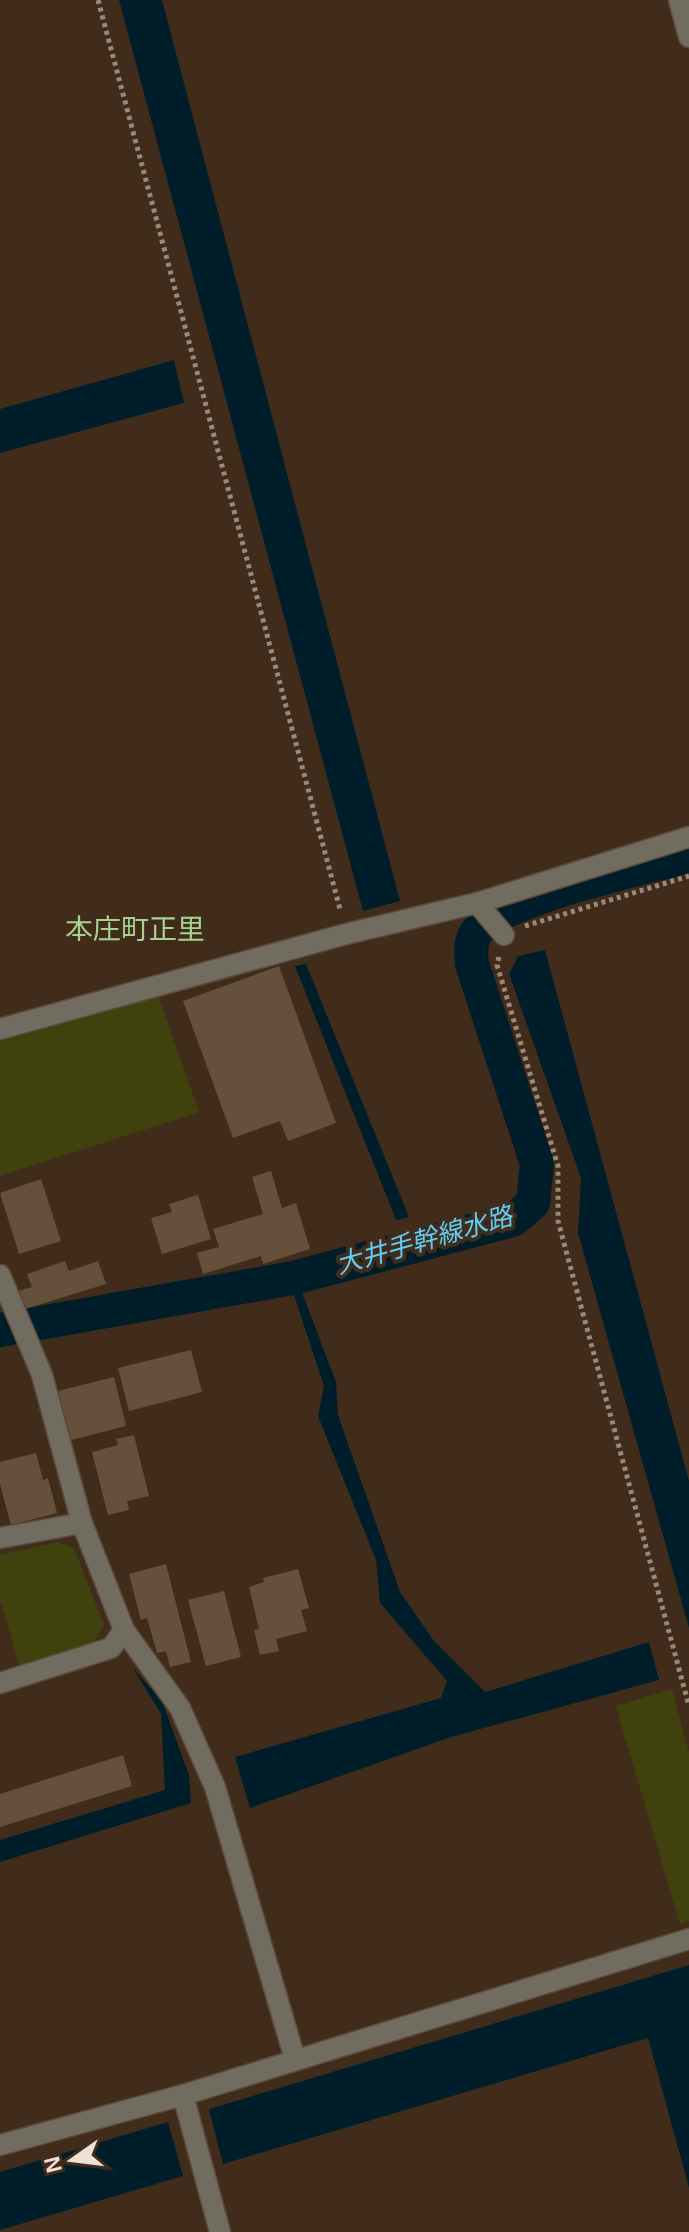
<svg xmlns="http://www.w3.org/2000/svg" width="689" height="2232" font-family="Arial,'Noto Sans JP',sans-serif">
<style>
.green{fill:#40420e}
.water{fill:#001e2a}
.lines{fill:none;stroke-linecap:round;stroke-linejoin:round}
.canal{stroke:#001e2a;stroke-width:34}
.building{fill:#65513b}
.street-casing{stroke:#5d4939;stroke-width:23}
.path{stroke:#9a887a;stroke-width:5;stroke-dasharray:4 4;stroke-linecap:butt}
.street{stroke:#716c60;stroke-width:20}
.labels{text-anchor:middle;stroke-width:8;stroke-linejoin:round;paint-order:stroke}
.water-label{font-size:26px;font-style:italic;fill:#5fcdf6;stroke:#412c1b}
.quarter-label{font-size:28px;fill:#a7d18f;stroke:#412c1b}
</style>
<rect width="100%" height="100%" fill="#412c1b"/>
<!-- green -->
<g class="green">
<polygon points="158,995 199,1112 0,1176 0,1037"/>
<polygon points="57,1542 74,1548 104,1625 93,1643 20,1667 0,1600 0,1555"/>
<polygon points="672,1689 689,1753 689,1921 680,1924 616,1706"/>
</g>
<!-- water -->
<g class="water">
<polygon points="119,0 162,0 400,901 363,911"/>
<polygon points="174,360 184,403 0,453 0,409"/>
<polygon points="545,950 689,1481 689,1628 578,1233 581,1178 509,974 518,956"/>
<polygon points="306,964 409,1217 396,1220 295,966"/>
<polygon points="300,1287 336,1382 338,1415 400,1592 434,1641 485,1692 649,1642 659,1680 451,1737 250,1808 235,1757 441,1698 447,1681 380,1603 376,1560 318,1416 324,1386 292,1289"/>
<polygon points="133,1668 162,1701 189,1775 191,1803 0,1862 0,1840 165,1790 161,1714"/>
<polygon points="689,1965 689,2188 648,2038 223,2164 209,2109"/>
<polygon points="168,2122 183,2176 0,2230 0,2172"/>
</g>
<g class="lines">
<!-- canal -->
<path class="canal" d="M0,1330L293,1278L513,1220L533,1203L537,1164L472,964C471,954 470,942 476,933C498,899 645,868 689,856"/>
</g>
<!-- building -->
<g class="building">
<polygon points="279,966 336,1123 288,1141 280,1121 233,1138 183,1001"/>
<polygon points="271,1171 282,1208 296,1203 310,1249 263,1264 261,1256 203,1274 197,1253 219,1247 213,1229 263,1214 252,1177"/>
<polygon points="41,1179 61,1241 19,1254 0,1193"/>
<polygon points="198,1195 211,1239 162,1254 151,1218 172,1212 169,1204"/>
<polygon points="65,1261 69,1271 98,1261 106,1284 25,1309 19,1291 32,1287 27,1274"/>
<polygon points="191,1350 202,1392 129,1411 118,1368"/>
<polygon points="114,1377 126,1426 71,1440 58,1391"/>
<polygon points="134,1435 149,1496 127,1501 129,1510 108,1515 92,1452 118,1445 116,1439"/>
<polygon points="36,1453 43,1480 48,1478 57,1513 11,1525 0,1484 0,1462"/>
<polygon points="166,1564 191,1662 170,1667 166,1651 157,1653 147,1618 141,1620 129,1574"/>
<polygon points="298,1569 309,1608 301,1610 307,1631 276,1639 279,1651 260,1655 254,1630 259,1629 249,1587 264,1582 263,1578"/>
<polygon points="224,1591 241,1657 206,1666 188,1600"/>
<polygon points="123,1755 132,1786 0,1827 0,1794"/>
</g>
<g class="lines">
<defs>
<g id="street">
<polyline points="679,0 689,37"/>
<polyline points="477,903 504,935"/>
<polyline points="0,1029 346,934 477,903 689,837"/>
<polyline points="0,1275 42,1375 82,1523 124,1630 180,1708 215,1787 295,2059"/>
<polyline points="0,1538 82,1523"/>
<polyline points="0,1683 111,1648 124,1630"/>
<polyline points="183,2095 220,2232"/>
<polyline points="0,2145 183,2095 689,1939"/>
</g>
</defs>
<!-- street casing -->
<use href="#street" class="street-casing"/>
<!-- path -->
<g class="path">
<polyline points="98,0 340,909"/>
<polyline points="525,926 689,876"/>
<polyline points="499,957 497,965 558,1166 558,1221 689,1706"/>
</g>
<!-- street -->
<use href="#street" class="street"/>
</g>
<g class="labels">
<!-- water labels -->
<g class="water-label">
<text transform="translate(424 1240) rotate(-16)" y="9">大井手幹線水路</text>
</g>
<!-- quarter labels -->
<g class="quarter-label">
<text x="135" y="939">本庄町正里</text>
</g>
</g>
<!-- north arrow -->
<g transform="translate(72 2160) rotate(256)" stroke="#412c1b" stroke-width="6" paint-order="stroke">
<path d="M0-6L14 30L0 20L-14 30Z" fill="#efe0d6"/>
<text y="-12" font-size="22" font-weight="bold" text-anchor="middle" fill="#efe0d6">N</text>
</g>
</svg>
